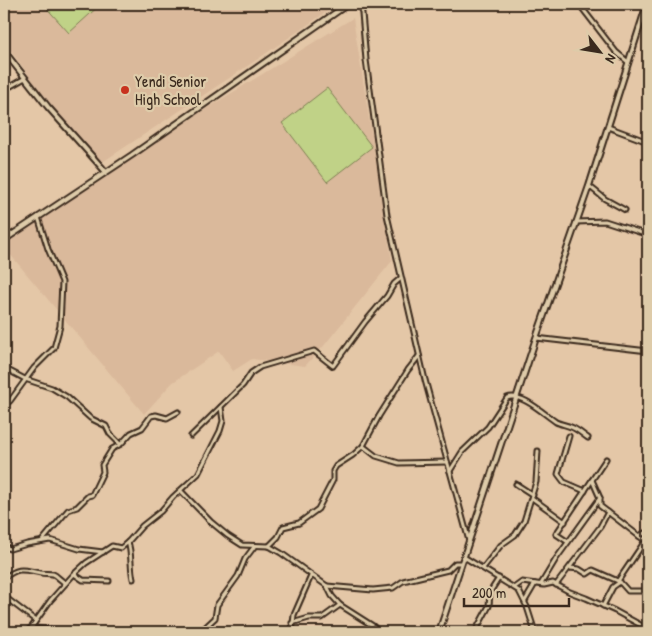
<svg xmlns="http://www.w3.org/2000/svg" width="652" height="636" font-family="'Patrick Hand',sans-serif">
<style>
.built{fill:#dab99b}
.garden{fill:#c0d287;stroke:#7e7e52}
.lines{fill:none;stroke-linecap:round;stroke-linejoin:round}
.street-casing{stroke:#3b2a1e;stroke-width:7}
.secondary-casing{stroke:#3b2a1e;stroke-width:8}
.street{stroke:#decba9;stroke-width:3}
.secondary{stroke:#decba9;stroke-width:4}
.poi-dot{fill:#c8321e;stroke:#decba9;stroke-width:2}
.labels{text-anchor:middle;stroke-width:4.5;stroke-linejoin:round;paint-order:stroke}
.poi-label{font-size:16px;fill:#3b2a1e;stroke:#decba9;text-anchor:start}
</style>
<rect width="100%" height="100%" fill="#e4c7a7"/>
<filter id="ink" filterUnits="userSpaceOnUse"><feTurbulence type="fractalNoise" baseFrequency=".02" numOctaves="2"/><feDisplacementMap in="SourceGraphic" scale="10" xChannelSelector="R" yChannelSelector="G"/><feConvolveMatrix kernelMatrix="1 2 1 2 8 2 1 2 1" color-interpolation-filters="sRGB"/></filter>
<g filter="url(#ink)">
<!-- built -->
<g class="built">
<polygon points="4,4 338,4 252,63 101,163 44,97 4,41"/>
<polygon points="353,18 392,261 322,348 305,366 252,359 233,371 219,351 172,383 144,414 4,247 4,243 201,112"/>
</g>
<!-- garden -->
<g class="garden">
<polygon points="43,4 101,4 69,33"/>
<polygon points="327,88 372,147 327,182 282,123"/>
</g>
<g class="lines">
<defs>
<g id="street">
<polyline points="360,4 362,13 366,60 387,215 425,380 469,541"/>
<polyline points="579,4 616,52 628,62"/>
<polyline points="4,90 25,78"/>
<polyline points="608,127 648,142"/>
<polyline points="589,186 605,199 625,210"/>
<polyline points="576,222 605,221 648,235"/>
<polyline points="536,338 648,351"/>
<polyline points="4,368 25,379 52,388 67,397 90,418 106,426 110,434 120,444"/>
<polyline points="4,404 10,401 34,368 54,348 60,326 62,282 48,249 38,217"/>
<polyline points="191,436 243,385 251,373 260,367 314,351 333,366 365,322 387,296 394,284 401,278"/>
<polyline points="569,436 558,474 564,482 585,491"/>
<polyline points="363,446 376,456 399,463 447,462"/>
<path d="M450,471L462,452L488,427L507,398C521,392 544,414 556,422C560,424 566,425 571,427C577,429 582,434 588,438"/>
<polyline points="592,480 600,498 600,506 648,543"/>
<polyline points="516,484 533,495"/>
<polyline points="181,491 211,522 228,536 242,545 269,546 281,553 327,586 332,596 340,605 373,626 379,632"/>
<polyline points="532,498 565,522"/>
<polyline points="639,536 648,531"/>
<polyline points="42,541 68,510 77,507 88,496 92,495 103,472 102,465 112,449 121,444 131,433 142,428 151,416 156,415 167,418 178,412"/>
<polyline points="568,542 556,534 606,459"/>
<polyline points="4,546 10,549 27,544 50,540 79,549 103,552"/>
<polyline points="269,546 278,537 283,527 299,523 318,509 333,480 333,471 336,466 353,455 363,446 379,416 408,370 419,356"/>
<polyline points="464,557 519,591 527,607 535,632"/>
<polyline points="483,568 501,545 515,535 524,521 536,482 538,451"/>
<polyline points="570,568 579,569 587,574 593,570 620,582 628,591 642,591"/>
<polyline points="74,574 83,580 109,581"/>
<path d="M4,578C20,566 23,570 41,573C44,574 49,573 53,574C58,576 60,581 66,583"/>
<path d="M133,579C130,567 132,553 128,542L142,526L161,511L173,497L198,474L220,431L223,421L221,407"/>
<polyline points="618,581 645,541"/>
<polyline points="541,584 556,559 600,498"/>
<polyline points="556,585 600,527 608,512"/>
<polyline points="327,586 373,590 393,588 403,581 448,570 455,563 461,563"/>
<polyline points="515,587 522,582 544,585 553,583 570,592 586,598 615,611 648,629"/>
<polyline points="4,591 5,597 35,620"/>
<polyline points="525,601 535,584"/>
<polyline points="603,606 613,587 620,582"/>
<polyline points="292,623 309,618 322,618 340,605"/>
<polyline points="31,628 71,632"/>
<polyline points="25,632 31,628 50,601 74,574 86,563 112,546 121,548 128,542"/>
<polyline points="200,632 215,618 217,605 238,576 245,559 254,547"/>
<polyline points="292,632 294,615 311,576"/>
<polyline points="475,632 489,606 490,592 499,578"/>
</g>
<g id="secondary">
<polyline points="4,51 48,107 105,171"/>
<polyline points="4,240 132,155 348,4"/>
<polyline points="439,632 535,341 589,186 647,4"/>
</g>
</defs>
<!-- street casing -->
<use href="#street" class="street-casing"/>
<!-- secondary casing -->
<use href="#secondary" class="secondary-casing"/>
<!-- street -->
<use href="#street" class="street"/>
<!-- secondary -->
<use href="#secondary" class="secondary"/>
</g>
</g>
<!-- markers -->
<circle class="poi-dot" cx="125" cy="90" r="5"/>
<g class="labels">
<!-- poi labels -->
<g class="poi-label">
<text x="135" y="87">Yendi Senior<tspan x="135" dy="18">High School</tspan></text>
</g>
</g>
<!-- margin -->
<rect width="652" height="636" fill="none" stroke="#decba9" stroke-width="20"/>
<rect x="10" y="10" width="632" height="616" fill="none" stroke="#3b2a1e" stroke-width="2" filter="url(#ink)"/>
<!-- north arrow -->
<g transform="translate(600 52) rotate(121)" stroke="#decba9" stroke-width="4" paint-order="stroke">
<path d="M0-4L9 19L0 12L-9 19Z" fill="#3b2a1e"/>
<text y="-8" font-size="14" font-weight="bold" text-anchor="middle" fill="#3b2a1e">N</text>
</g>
<!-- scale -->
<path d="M464 598v8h105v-8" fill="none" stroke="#3b2a1e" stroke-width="2.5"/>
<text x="472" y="598" font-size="15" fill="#3b2a1e" stroke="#decba9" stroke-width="4" paint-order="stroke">200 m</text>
</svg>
